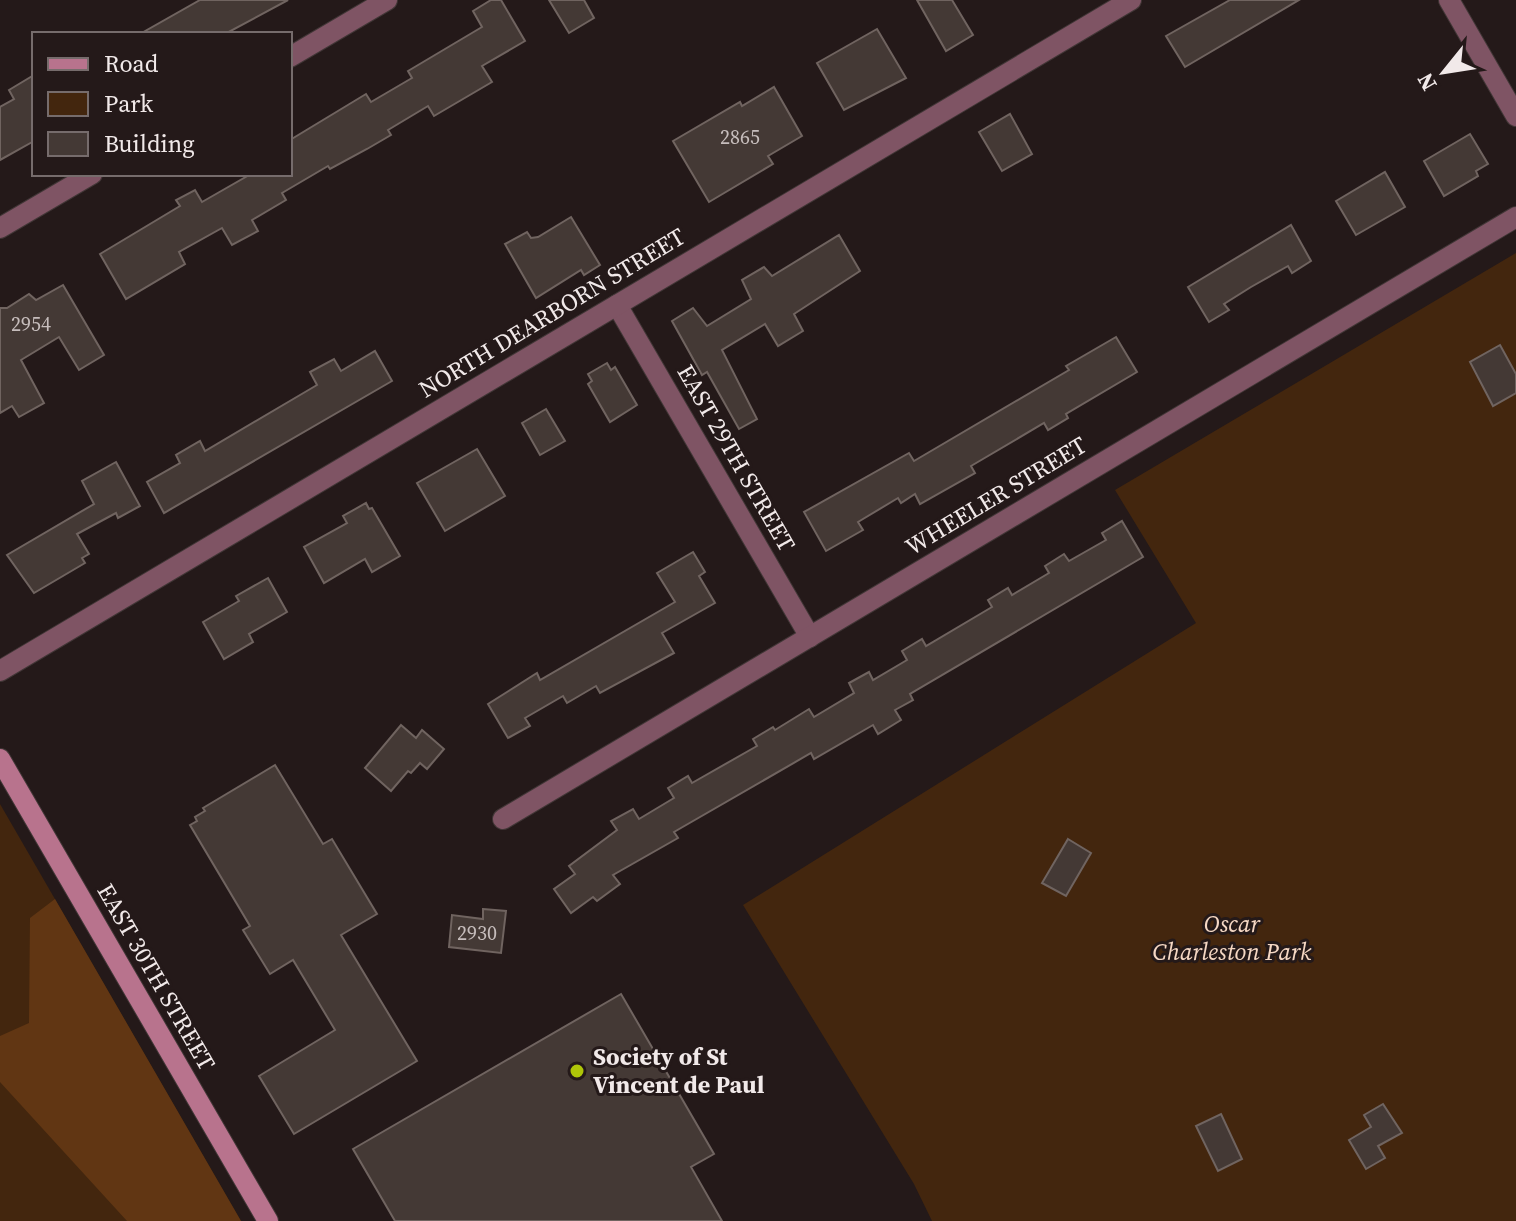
<svg xmlns="http://www.w3.org/2000/svg" width="1516" height="1221" font-family="'Source Serif 4',serif">
<style>
.green{fill:#43260e}
.forest{fill:#613613}
.building{fill:#443935;stroke:#706460;stroke-width:2}
.lines{fill:none;stroke-linecap:round;stroke-linejoin:round}
.street-casing{stroke:#413636;stroke-width:22}
.secondary-casing{stroke:#413636;stroke-width:22}
.street{stroke:#7f5464;stroke-width:20}
.secondary{stroke:#b8738d;stroke-width:20}
.poi-dot{fill:#aec508;stroke:#241919;stroke-width:3}
.labels{text-anchor:middle;stroke-width:6;stroke-linejoin:round;paint-order:stroke}
.number-label{font-size:20px;fill:#c6bdbc}
.street-label{font-size:24px;fill:#f1e9e9;stroke:#241919}
.park-label{font-size:24px;font-style:italic;fill:#f6d8c4;stroke:#241919}
.poi-label{font-size:24px;font-weight:bold;fill:#f1e9e9;stroke:#241919;text-anchor:start}
</style>
<rect width="100%" height="100%" fill="#241919"/>
<!-- green -->
<g class="green">
<polygon points="1516,253 1516,1221 932,1221 914,1184 743,905 1196,623 1115,490"/>
<polygon points="0,804 241,1221 0,1221"/>
</g>
<!-- forest -->
<polygon class="forest" points="55,899 241,1221 127,1221 0,1082 0,1036 29,1023 30,918"/>
<!-- building -->
<g class="building">
<polygon points="200,0 288,0 225,34 140,34"/>
<polygon points="491,0 501,0 525,41 482,66 492,82 434,116 428,106 388,130 391,135 367,149 330,169 328,166 282,193 286,200 252,220 258,231 232,245 222,228 179,252 185,264 126,299 100,254 180,206 176,200 195,190 202,202 251,174 290,174 290,140 366,94 371,102 412,78 408,71 482,27 473,11"/>
<polygon points="549,0 584,0 594,18 569,33"/>
<polygon points="917,0 952,0 973,35 946,51"/>
<polygon points="1230,0 1299,0 1185,67 1166,36"/>
<polygon points="877,29 906,78 844,110 817,63"/>
<polygon points="34,75 34,141 0,160 0,107 14,99 9,90"/>
<polygon points="774,87 802,136 768,156 773,164 709,202 673,141 740,102 742,106"/>
<polygon points="1010,114 1032,154 1002,171 979,132"/>
<polygon points="1470,134 1488,164 1476,171 1478,176 1444,196 1424,161"/>
<polygon points="1385,172 1405,207 1356,235 1336,201"/>
<polygon points="571,217 600,265 584,275 581,270 536,298 505,244 527,232 531,238 538,237"/>
<polygon points="1291,225 1311,261 1292,273 1288,266 1251,287 1224,304 1229,310 1209,322 1188,287"/>
<polygon points="839,235 860,271 794,314 803,331 778,346 765,324 722,350 757,419 739,429 707,372 702,375 672,321 693,308 707,326 751,299 742,280 764,267 772,276"/>
<polygon points="63,285 104,355 79,370 59,337 21,360 44,403 19,417 12,406 0,413 0,308 7,308 29,294 36,300"/>
<polygon points="1116,337 1137,372 1066,414 1068,418 1048,430 1044,423 971,466 975,473 920,504 915,494 901,503 898,498 858,522 863,530 826,551 804,512 909,453 914,461 1069,370 1066,366"/>
<polygon points="1500,345 1516,374 1516,393 1493,406 1470,362"/>
<polygon points="375,351 392,381 164,513 147,482 180,463 176,455 200,441 205,451 317,385 310,372 334,359 341,371"/>
<polygon points="607,363 611,370 615,367 637,405 610,422 588,384 592,381 588,374"/>
<polygon points="546,409 565,441 540,455 522,423"/>
<polygon points="477,449 505,496 445,531 417,483"/>
<polygon points="116,462 140,506 118,518 116,513 77,534 89,554 82,558 85,563 34,593 7,555 94,504 82,481"/>
<polygon points="366,503 369,509 372,508 400,556 372,572 365,559 324,583 304,547 347,523 343,516"/>
<polygon points="1122,521 1143,557 910,694 913,700 895,710 901,720 878,734 873,725 814,759 811,753 674,832 678,838 613,875 620,884 597,901 593,897 571,913 554,889 575,874 569,866 617,830 611,821 633,809 639,819 674,798 668,788 688,776 692,783 757,746 753,739 773,727 775,730 809,709 814,717 854,693 849,683 869,672 873,680 907,660 902,651 922,639 926,646 992,607 988,600 1008,588 1012,595 1049,573 1045,566 1064,554 1069,561 1106,540 1102,533"/>
<polygon points="693,552 705,572 699,576 715,603 662,633 674,653 600,693 596,686 567,703 563,696 525,718 530,726 508,738 488,704 537,673 540,680 675,602 657,573"/>
<polygon points="268,578 287,612 249,634 253,642 224,659 203,622 239,601 236,596"/>
<polygon points="401,725 416,738 422,730 444,749 427,769 420,763 411,773 408,771 391,791 365,768"/>
<polygon points="275,765 323,844 332,839 377,914 341,935 417,1061 294,1134 259,1076 335,1030 293,960 270,974 243,930 250,926 190,825 197,821 195,817 205,811 203,808"/>
<polygon points="1068,839 1091,853 1066,896 1042,883"/>
<polygon points="483,909 506,911 501,953 449,947 452,915 483,919"/>
<polygon points="621,994 714,1154 691,1167 722,1221 395,1221 353,1149"/>
<polygon points="1383,1104 1402,1133 1378,1146 1385,1158 1366,1169 1349,1140 1371,1127 1364,1115"/>
<polygon points="1221,1114 1242,1159 1218,1171 1196,1126"/>
</g>
<g class="lines">
<defs>
<g id="street">
<polyline points="1449,0 1516,116"/>
<polyline points="290,57 387,0"/>
<polyline points="0,228 92,174"/>
<polyline points="617,305 810,637"/>
<polyline points="0,671 1131,0"/>
<polyline points="503,819 1516,217"/>
</g>
<polyline id="secondary" points="0,759 268,1221"/>
</defs>
<!-- street casing -->
<use href="#street" class="street-casing"/>
<!-- secondary casing -->
<use href="#secondary" class="secondary-casing"/>
<!-- street -->
<use href="#street" class="street"/>
<!-- secondary -->
<use href="#secondary" class="secondary"/>
</g>
<!-- markers -->
<circle class="poi-dot" cx="577" cy="1071" r="8"/>
<g class="labels">
<!-- number labels -->
<g class="number-label">
<text x="740" y="144">2865</text>
<text x="31" y="331">2954</text>
<text x="477" y="940">2930</text>
</g>
<!-- street labels -->
<g class="street-label">
<text transform="translate(552 313) rotate(-31)" y="8">NORTH DEARBORN STREET</text>
<text transform="translate(736 458) rotate(60)" y="8">EAST 29TH STREET</text>
<text transform="translate(996 496) rotate(-31)" y="8">WHEELER STREET</text>
<text transform="translate(156 977) rotate(60)" y="8">EAST 30TH STREET</text>
</g>
<!-- park labels -->
<g class="park-label">
<text x="1232" y="932">Oscar<tspan x="1232" dy="28">Charleston Park</tspan></text>
</g>
<!-- poi labels -->
<g class="poi-label">
<text x="593" y="1065">Society of St<tspan x="593" dy="28">Vincent de Paul</tspan></text>
</g>
</g>
<!-- legend -->
<rect x="32" y="32" width="260" height="144" fill="#241919" stroke="#766c6c" stroke-width="2"/>
<rect x="48" y="58" width="40" height="12" fill="#b8738d" stroke="#766c6c" stroke-width="2"/>
<text x="104" y="72" font-size="24" fill="#f1e9e9">Road</text>
<rect x="48" y="92" width="40" height="24" fill="#43260e" stroke="#766c6c" stroke-width="2"/>
<text x="104" y="112" font-size="24" fill="#f1e9e9">Park</text>
<rect x="48" y="132" width="40" height="24" fill="#443935" stroke="#766c6c" stroke-width="2"/>
<text x="104" y="152" font-size="24" fill="#f1e9e9">Building</text>
<!-- north arrow -->
<g transform="translate(1444 72) rotate(240)" stroke="#241919" stroke-width="6" paint-order="stroke">
<path d="M0-6L14 30L0 20L-14 30Z" fill="#f1e9e9"/>
<text y="-12" font-size="22" font-weight="bold" text-anchor="middle" fill="#f1e9e9">N</text>
</g>
</svg>
